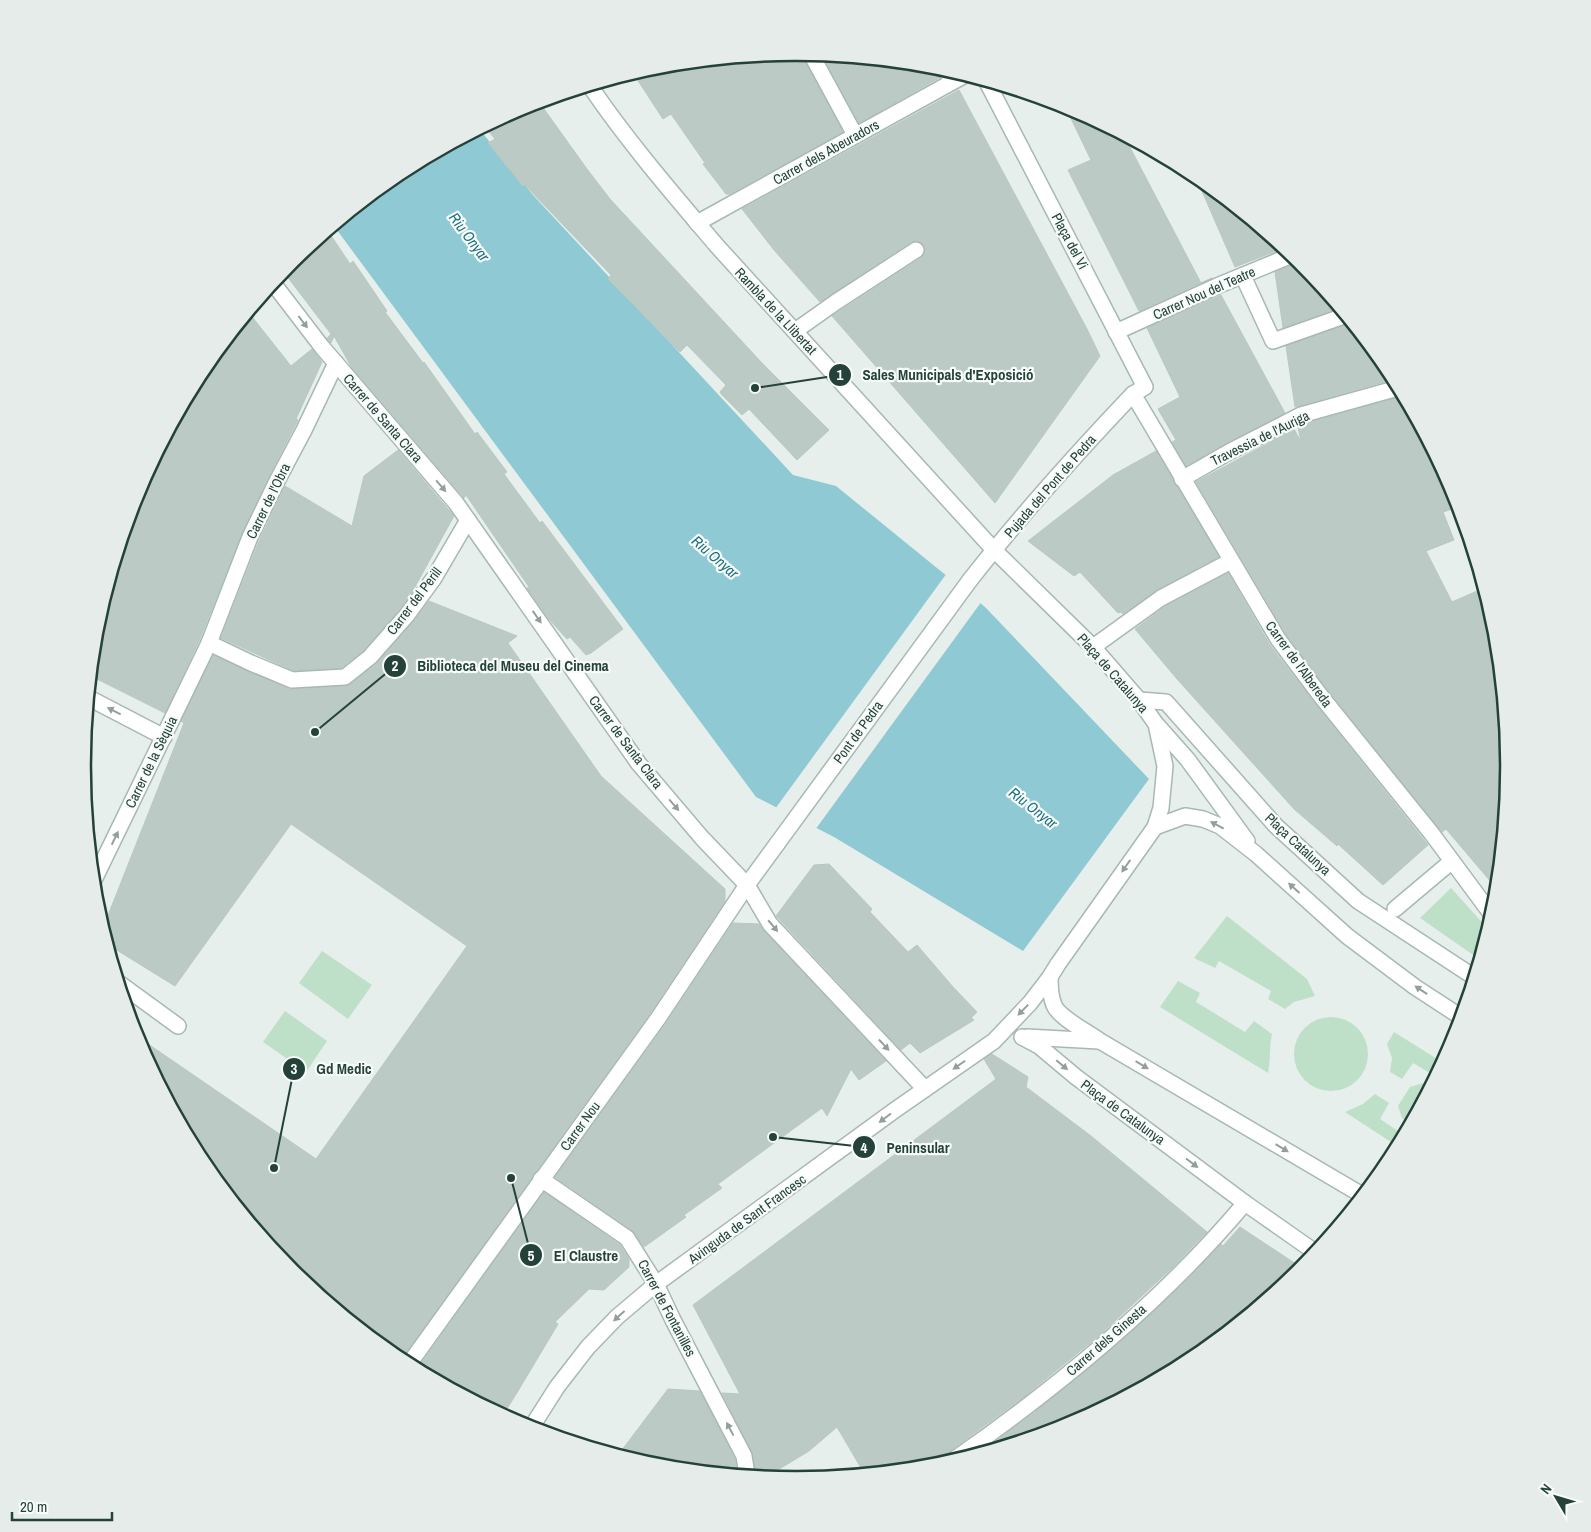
<svg xmlns="http://www.w3.org/2000/svg" width="1591" height="1532" font-family="'Archivo Narrow',sans-serif">
<style>
.green{fill:#bfe0c8}
.water{fill:#8ec9d4}
.pier{fill:#e6efeb}
.building{fill:#bbcac4;stroke:#b8c9c2}
.lines{fill:none;stroke-linecap:round;stroke-linejoin:round}
.pedestrian-casing{stroke:#a8b8b2;stroke-width:18}
.minor-casing{stroke:#a8b8b2;stroke-width:18}
.pedestrian{stroke:#fff;stroke-width:15}
.minor{stroke:#fff;stroke-width:15}
.oneway{fill:#92a09c}
.labels{text-anchor:middle;stroke-width:4.5;stroke-linejoin:round;paint-order:stroke}
.street-label{font-size:14px;fill:#24423a;stroke:#f7fbf9}
.water-label{font-size:15px;font-style:italic;fill:#1c6f80;stroke:#f7fbf9}
.rim{fill:none;stroke:#24423a;stroke-width:2.5}
.leader{fill:none;stroke:#24423a;stroke-width:2}
.callout-dot{fill:#24423a;stroke:#f7fbf9;stroke-width:2}
.mark-label{font-size:15px;text-anchor:middle;font-weight:bold;fill:#fff}
.callout-label{font-size:15px;text-anchor:middle;font-weight:bold;fill:#24423a;stroke:#f7fbf9;stroke-width:4.5;stroke-linejoin:round;paint-order:stroke}
</style>
<rect width="100%" height="100%" fill="#e6efeb"/>
<!-- green -->
<g class="green">
<polygon points="1451,888 1488,929 1479,959 1420,918"/>
<polygon points="1227,916 1307,979 1315,996 1294,1002 1285,1009 1268,999 1271,991 1219,961 1215,968 1194,958"/>
<polygon points="322,951 372,985 348,1019 299,983"/>
<path d="M1178,981L1200,993L1196,1002L1245,1032L1254,1021L1272,1034C1269,1047 1271,1060 1268,1073L1160,1007Z"/>
<polygon points="285,1011 327,1041 306,1072 263,1042"/>
<circle cx="1331" cy="1054" r="37"/>
<polygon points="1394,1032 1442,1062 1435,1076 1413,1063 1402,1079 1390,1072 1392,1058 1387,1044"/>
<polygon points="1423,1083 1429,1087 1410,1123 1402,1118 1398,1106 1410,1087"/>
<polygon points="1375,1094 1389,1103 1380,1119 1404,1135 1397,1146 1345,1112 1363,1104"/>
</g>
<!-- water -->
<polygon class="water" points="480,130 533,195 793,475 836,486 985,607 1149,779 1023,951 834,837 756,797 334,226 399,173"/>
<!-- pier -->
<polygon class="pier" points="947,573 982,601 815,830 775,809"/>
<!-- building -->
<g class="building">
<polygon points="796,52 802,53 803,58 843,132 730,194 726,194 703,164 705,163 671,114 663,119 633,73 657,66"/>
<polygon points="822,55 932,66 933,71 939,78 859,123"/>
<polygon points="959,90 1087,329 1100,356 995,503 832,316 921,258 925,250 924,245 916,241 911,242 820,302 774,250 742,209"/>
<polygon points="539,102 587,169 610,199 762,363 829,430 797,460 749,409 742,415 722,395 720,392 726,385 687,345 680,352 608,279 611,275 525,185 523,186 488,143 495,139 485,127 523,107"/>
<polygon points="1065,106 1124,136 1201,283 1212,278 1139,311 1068,170 1091,160"/>
<polygon points="1195,175 1254,224 1284,248 1235,267"/>
<polygon points="328,231 350,264 353,261 387,311 385,312 423,363 424,362 475,434 477,432 507,472 504,474 540,523 542,521 623,629 591,653 586,655 570,637 567,639 548,618 527,588 529,587 466,495 464,498 352,368 334,336 331,343 329,341 327,338 331,334 283,271 291,261"/>
<polygon points="1299,261 1338,308 1283,328 1275,272"/>
<polygon points="1221,295 1285,413 1186,466 1172,442 1176,440 1158,409 1180,397 1147,328"/>
<polygon points="249,313 291,366 312,349 322,362 296,419 298,420 269,476 242,533 200,639 165,713 91,676 96,627 136,493 202,369"/>
<polygon points="1350,323 1389,370 1394,379 1295,407 1286,346"/>
<polygon points="1403,396 1455,493 1459,507 1443,512 1454,540 1426,551 1452,602 1484,588 1495,627 1509,766 1497,889 1446,829 1442,832 1327,689 1286,634 1196,482 1294,429 1301,442 1298,427 1304,424"/>
<polygon points="398,450 454,516 411,594 400,609 364,650 341,668 294,671 221,638 259,541 285,486 352,526 364,476"/>
<polygon points="1156,451 1219,557 1157,590 1123,614 1121,612 1118,613 1080,572 1074,576 1028,541 1113,475"/>
<polygon points="1228,573 1270,645 1313,701 1428,845 1383,885 1338,844 1337,846 1294,809 1177,679 1135,629 1166,606"/>
<polygon points="429,601 517,636 508,643 601,776 725,889 725,901 651,1012 401,1360 291,1270 202,1162 135,1035 316,1159 467,946 291,824 175,986 107,944 103,928 184,723 181,721 213,655 289,689 346,686 351,684 377,663 414,621"/>
<polygon points="829,864 872,909 870,912 908,952 917,945 953,987 977,1012 971,1018 974,1020 920,1053 910,1043 901,1050 778,918 776,916 814,865"/>
<polygon points="733,923 759,924 763,930 886,1061 859,1080 851,1069 827,1116 822,1108 718,1184 722,1188 684,1215 686,1217 644,1247 632,1230 555,1177 667,1022"/>
<polygon points="992,1054 1028,1077 1026,1087 1091,1136 1207,1232 1172,1268 1101,1334 1025,1396 947,1453 943,1458 943,1463 934,1466 864,1473 837,1427 809,1451 766,1477 756,1476 752,1452 722,1393 740,1394 693,1305 996,1079 984,1059"/>
<polygon points="544,1192 620,1245 629,1259 629,1267 604,1290 589,1289 555,1322 558,1324 518,1391 503,1415 417,1369"/>
<polygon points="1240,1227 1302,1268 1192,1359 1068,1425 981,1452 1036,1411 1113,1348 1186,1281 1221,1244 1223,1246"/>
<polygon points="668,1389 700,1391 735,1459 737,1474 656,1466 619,1454"/>
</g>
<g class="lines">
<defs>
<g id="pedestrian">
<polyline points="811,54 855,135"/>
<polyline points="942,68 955,80"/>
<polyline points="697,223 965,75"/>
<polyline points="795,331 836,302 916,250"/>
<polyline points="1093,647 1161,598 1231,561"/>
<polyline points="1139,700 1166,702 1276,826 1358,901 1474,977"/>
<polyline points="777,844 970,580"/>
<polyline points="1395,909 1452,861"/>
<polyline points="119,983 178,1026"/>
<polyline points="541,1179 627,1238 656,1284"/>
<polyline points="409,1364 659,1017 747,885"/>
<path d="M952,1461C1058,1387 1162,1302 1245,1203"/>
</g>
<g id="minor">
<polyline points="1243,276 1273,341 1344,316"/>
<polyline points="273,283 322,347 456,503 639,764 702,838 747,885 770,924 925,1089"/>
<polyline points="1116,332 1217,286 1292,255"/>
<polyline points="1133,394 1278,639 1320,695 1432,834 1492,915"/>
<polyline points="1182,479 1229,452 1301,415 1398,388"/>
<path d="M970,580C1021,515 1076,454 1133,394L1145,387L987,82"/>
<polyline points="209,643 251,663 292,680 345,677 370,657 407,615 434,578 468,520"/>
<polyline points="89,698 164,737"/>
<polyline points="1157,725 1188,760 1247,841"/>
<polyline points="1155,827 1185,816 1203,819 1220,826 1256,854 1347,936 1415,987 1461,1017"/>
<polyline points="93,882 209,643 250,537 277,481 304,430 336,363"/>
<polyline points="747,885 777,844"/>
<path d="M1050,977C1050,986 1050,996 1054,1005C1059,1018 1088,1032 1100,1041L1362,1195"/>
<polyline points="1022,1037 1039,1046 1076,1077 1245,1203 1315,1252"/>
<polyline points="1027,1037 1099,1041"/>
<polyline points="656,1284 673,1320 744,1456 747,1475"/>
<path d="M531,1428L557,1387L588,1347L617,1317L656,1284L895,1110L994,1041L1030,1003L1050,977L1058,964L1155,827L1161,808L1165,766L1156,724L1139,700L1093,647L994,550L717,246C673,194 628,142 590,86"/>
</g>
</defs>
<!-- pedestrian casing -->
<use href="#pedestrian" class="pedestrian-casing"/>
<!-- minor casing -->
<use href="#minor" class="minor-casing"/>
<!-- pedestrian -->
<use href="#pedestrian" class="pedestrian"/>
<!-- minor -->
<use href="#minor" class="minor"/>
</g>
<!-- one-way arrows -->
<defs><path id="oneway-solid" d="M-6-.8H1V-3.2L6.5 0L1 3.2V.8H-6Z" transform="scale(1.25)"/></defs>
<g class="oneway">
<use href="#oneway-solid" transform="translate(303 322) rotate(53)"/>
<use href="#oneway-solid" transform="translate(441 486) rotate(49)"/>
<use href="#oneway-solid" transform="translate(537 617) rotate(55)"/>
<use href="#oneway-solid" transform="translate(114 711) rotate(-153)"/>
<use href="#oneway-solid" transform="translate(674 805) rotate(49)"/>
<use href="#oneway-solid" transform="translate(1217 825) rotate(-152)"/>
<use href="#oneway-solid" transform="translate(115 838) rotate(-64)"/>
<use href="#oneway-solid" transform="translate(1126 866) rotate(125)"/>
<use href="#oneway-solid" transform="translate(1294 888) rotate(-138)"/>
<use href="#oneway-solid" transform="translate(773 926) rotate(50)"/>
<use href="#oneway-solid" transform="translate(1421 990) rotate(-146)"/>
<use href="#oneway-solid" transform="translate(1023 1010) rotate(134)"/>
<use href="#oneway-solid" transform="translate(884 1045) rotate(47)"/>
<use href="#oneway-solid" transform="translate(959 1065) rotate(145)"/>
<use href="#oneway-solid" transform="translate(1062 1065) rotate(40)"/>
<use href="#oneway-solid" transform="translate(1142 1065) rotate(31)"/>
<use href="#oneway-solid" transform="translate(885 1118) rotate(143)"/>
<use href="#oneway-solid" transform="translate(1282 1148) rotate(31)"/>
<use href="#oneway-solid" transform="translate(1192 1163) rotate(37)"/>
<use href="#oneway-solid" transform="translate(619 1316) rotate(138)"/>
<use href="#oneway-solid" transform="translate(730 1429) rotate(-118)"/>
</g>
<g class="labels">
<!-- street labels -->
<g class="street-label">
<text transform="translate(826 152) rotate(-29)" y="5">Carrer dels Abeuradors</text>
<text transform="translate(1070 241) rotate(62)" y="5">Plaça del Vi</text>
<text transform="translate(1204 293) rotate(-24)" y="5">Carrer Nou del Teatre</text>
<text transform="translate(776 311) rotate(47)" y="5">Rambla de la Llibertat</text>
<text transform="translate(383 418) rotate(49)" y="5">Carrer de Santa Clara</text>
<text transform="translate(1260 438) rotate(-26)" y="5">Travessia de l'Auriga</text>
<text transform="translate(1050 486) rotate(-49)" y="5">Pujada del Pont de Pedra</text>
<text transform="translate(268 501) rotate(-64)" y="5">Carrer de l'Obra</text>
<text transform="translate(414 601) rotate(-53)" y="5">Carrer del Perill</text>
<text transform="translate(1299 664) rotate(54)" y="5">Carrer de l'Albereda</text>
<text transform="translate(1113 673) rotate(49)" y="5">Plaça de Catalunya</text>
<text transform="translate(858 732) rotate(-54)" y="5">Pont de Pedra</text>
<text transform="translate(626 742) rotate(53)" y="5">Carrer de Santa Clara</text>
<text transform="translate(151 762) rotate(-64)" y="5">Carrer de la Sèquia</text>
<text transform="translate(1298 844) rotate(43)" y="5">Plaça Catalunya</text>
<text transform="translate(1123 1112) rotate(36)" y="5">Plaça de Catalunya</text>
<text transform="translate(580 1126) rotate(-54)" y="5">Carrer Nou</text>
<text transform="translate(747 1219) rotate(-36)" y="5">Avinguda de Sant Francesc</text>
<text transform="translate(667 1308) rotate(62)" y="5">Carrer de Fontanilles</text>
<text transform="translate(1106 1340) rotate(-41)" y="5">Carrer dels Ginesta</text>
</g>
<!-- water labels -->
<g class="water-label">
<text transform="translate(469 237) rotate(53)" y="5">Riu Onyar</text>
<text transform="translate(715 557) rotate(41)" y="5">Riu Onyar</text>
<text transform="translate(1033 808) rotate(38)" y="5">Riu Onyar</text>
</g>
</g>
<!-- crop -->
<path d="M0 0H1591V1532H0ZM795 61H796A704 704 0 0 1 1500 765V767A704 704 0 0 1 796 1471H795A704 704 0 0 1 91 767V765A704 704 0 0 1 795 61Z" fill="#e6ecea" fill-rule="evenodd"/>
<path class="rim" d="M795 61H796A704 704 0 0 1 1500 765V767A704 704 0 0 1 796 1471H795A704 704 0 0 1 91 767V765A704 704 0 0 1 795 61Z"/>
<!-- callouts -->
<path class="leader" d="M755 388L840 375M315 732L395 666M274 1168L294 1069M773 1137L864 1147M511 1178L531 1255"/>
<g class="callout-dot">
<circle cx="755" cy="388" r="5"/>
<circle cx="315" cy="732" r="5"/>
<circle cx="274" cy="1168" r="5"/>
<circle cx="773" cy="1137" r="5"/>
<circle cx="511" cy="1178" r="5"/>
<circle cx="840" cy="375" r="12"/>
<circle cx="395" cy="666" r="12"/>
<circle cx="294" cy="1069" r="12"/>
<circle cx="864" cy="1147" r="12"/>
<circle cx="531" cy="1255" r="12"/>
</g>
<g class="mark-label">
<text x="840" y="380">1</text>
<text x="395" y="671">2</text>
<text x="294" y="1074">3</text>
<text x="864" y="1153">4</text>
<text x="531" y="1261">5</text>
</g>
<g class="callout-label">
<text x="948" y="380">Sales Municipals d'Exposició</text>
<text x="513" y="671">Biblioteca del Museu del Cinema</text>
<text x="344" y="1074">Gd Medic</text>
<text x="918" y="1153">Peninsular</text>
<text x="586" y="1261">El Claustre</text>
</g>
<!-- north arrow -->
<g transform="translate(1556 1497) rotate(308)" stroke="#f7fbf9" stroke-width="4" paint-order="stroke">
<path d="M0-4L9 19L0 12L-9 19Z" fill="#24423a"/>
<text y="-8" font-size="14" font-weight="bold" text-anchor="middle" fill="#24423a">N</text>
</g>
<!-- scale -->
<path d="M12 1512v8h100v-8" fill="none" stroke="#24423a" stroke-width="2.5"/>
<text x="20" y="1512" font-size="15" fill="#24423a" stroke="#f7fbf9" stroke-width="4" paint-order="stroke">20 m</text>
</svg>
